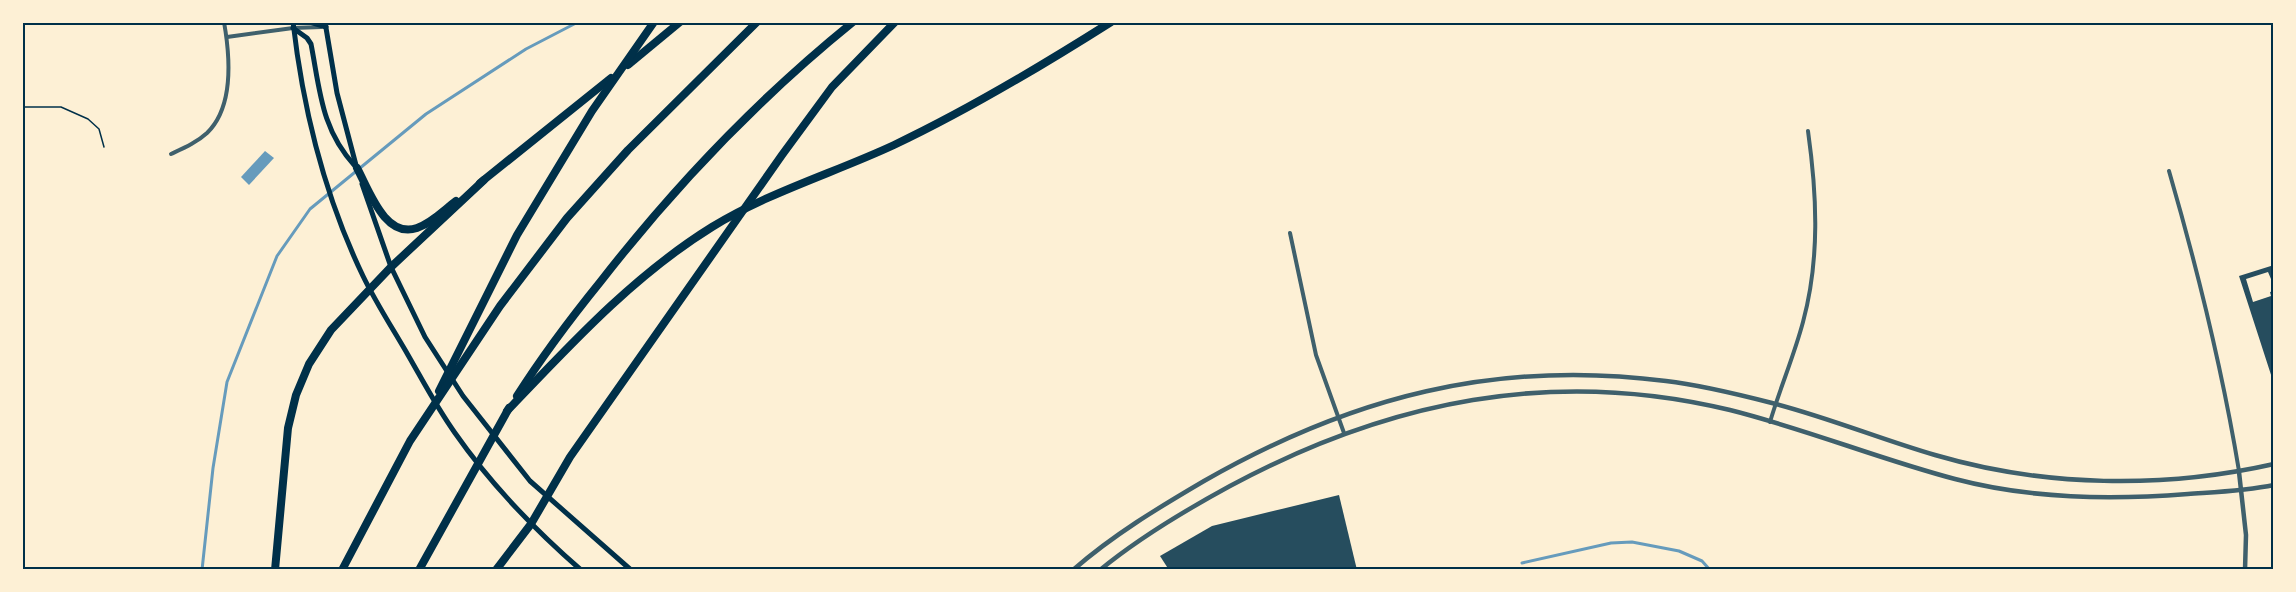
<svg xmlns="http://www.w3.org/2000/svg" width="2296" height="592" font-family="'Public Sans',sans-serif">
<style>
.water{fill:#669bbc}
.lines{fill:none;stroke-linecap:round;stroke-linejoin:round}
.stream{stroke:#669bbc;stroke-width:3}
.building{fill:#264d5e}
.path{stroke:#003049;stroke-width:1.5}
.minor{stroke:#3f606c;stroke-width:4}
.tertiary{stroke:#3f606c;stroke-width:4.5}
.secondary{stroke:#003049;stroke-width:5}
.motorway{stroke:#003049;stroke-width:8}
.neatline{fill:none;stroke:#003049;stroke-width:2}
</style>
<rect width="100%" height="100%" fill="#fdf0d5"/>
<!-- water -->
<polygon class="water" points="265,151 274,158 249,185 241,177"/>
<g class="lines">
<!-- stream -->
<g class="stream">
<polyline points="1522,563 1611,543 1632,542 1679,551 1702,561 1710,570"/>
<polyline points="202,570 213,468 227,382 277,256 310,209 426,114 526,49 578,22"/>
</g>
</g>
<!-- building -->
<g class="building">
<polygon points="2274,265 2274,286 2268,272 2246,279 2253,302 2271,296 2270,292 2274,291 2273,381 2239,276"/>
<polygon points="1339,495 1357,570 1169,570 1160,556 1212,526"/>
</g>
<g class="lines">
<!-- path -->
<polyline class="path" points="22,107 61,107 88,119 99,129 104,147"/>
<!-- minor -->
<g class="minor">
<polyline points="227,37 293,28 321,27"/>
<path d="M171,154C184,148 196,143 207,133C234,107 230,56 224,22"/>
<path d="M2169,171C2198,271 2222,368 2239,471"/>
<polyline points="1290,233 1316,355 1344,433"/>
<path d="M1770,422C1780,388 1794,356 1803,322C1820,259 1817,195 1808,131"/>
</g>
<!-- tertiary -->
<g class="tertiary">
<polyline points="2239,472 2246,535 2245,570"/>
<path d="M1073,570C1113,535 1158,508 1204,481C1351,397 1496,359 1666,381C1701,385 1737,394 1772,403C1827,417 1880,439 1935,455C2044,487 2163,489 2274,464"/>
<path d="M1100,570C1140,537 1184,511 1230,486C1388,401 1553,367 1730,410C1806,429 1879,459 1955,479C2031,499 2110,500 2188,494C2216,492 2245,491 2274,485"/>
</g>
<!-- secondary -->
<g class="secondary">
<path d="M293,22C303,109 325,197 363,276C376,303 393,329 408,355C423,381 437,408 455,433C490,483 535,530 581,570"/>
<polyline points="310,22 326,27"/>
<polyline points="325,22 337,93 357,169"/>
<path d="M293,28L307,38L311,44C320,90 321,129 355,166"/>
<polyline points="362,184 391,267 425,337 463,396 530,481 631,570"/>
</g>
<!-- motorway -->
<g class="motorway">
<polyline points="628,65 680,22"/>
<path d="M357,168C369,190 385,239 417,228C432,223 444,210 456,201"/>
<polyline points="480,183 611,78"/>
<polyline points="439,391 517,235 592,111 654,22"/>
<path d="M517,396C543,355 571,318 601,281C675,186 759,98 853,22"/>
<path d="M507,411C570,345 633,276 712,227C769,192 834,173 894,145C970,109 1040,67 1111,22"/>
<polyline points="275,570 288,428 296,395 309,364 331,330 391,267 484,180"/>
<polyline points="342,570 410,441 500,306 567,218 628,150 757,22"/>
<polyline points="419,570 509,408"/>
<polyline points="496,570 531,524 570,457 782,155 832,87 895,22"/>
</g>
</g>
<!-- border -->
<rect width="2296" height="592" fill="none" stroke="#fdf0d5" stroke-width="48"/>
<rect x="24" y="24" width="2248" height="544" class="neatline"/>
</svg>
